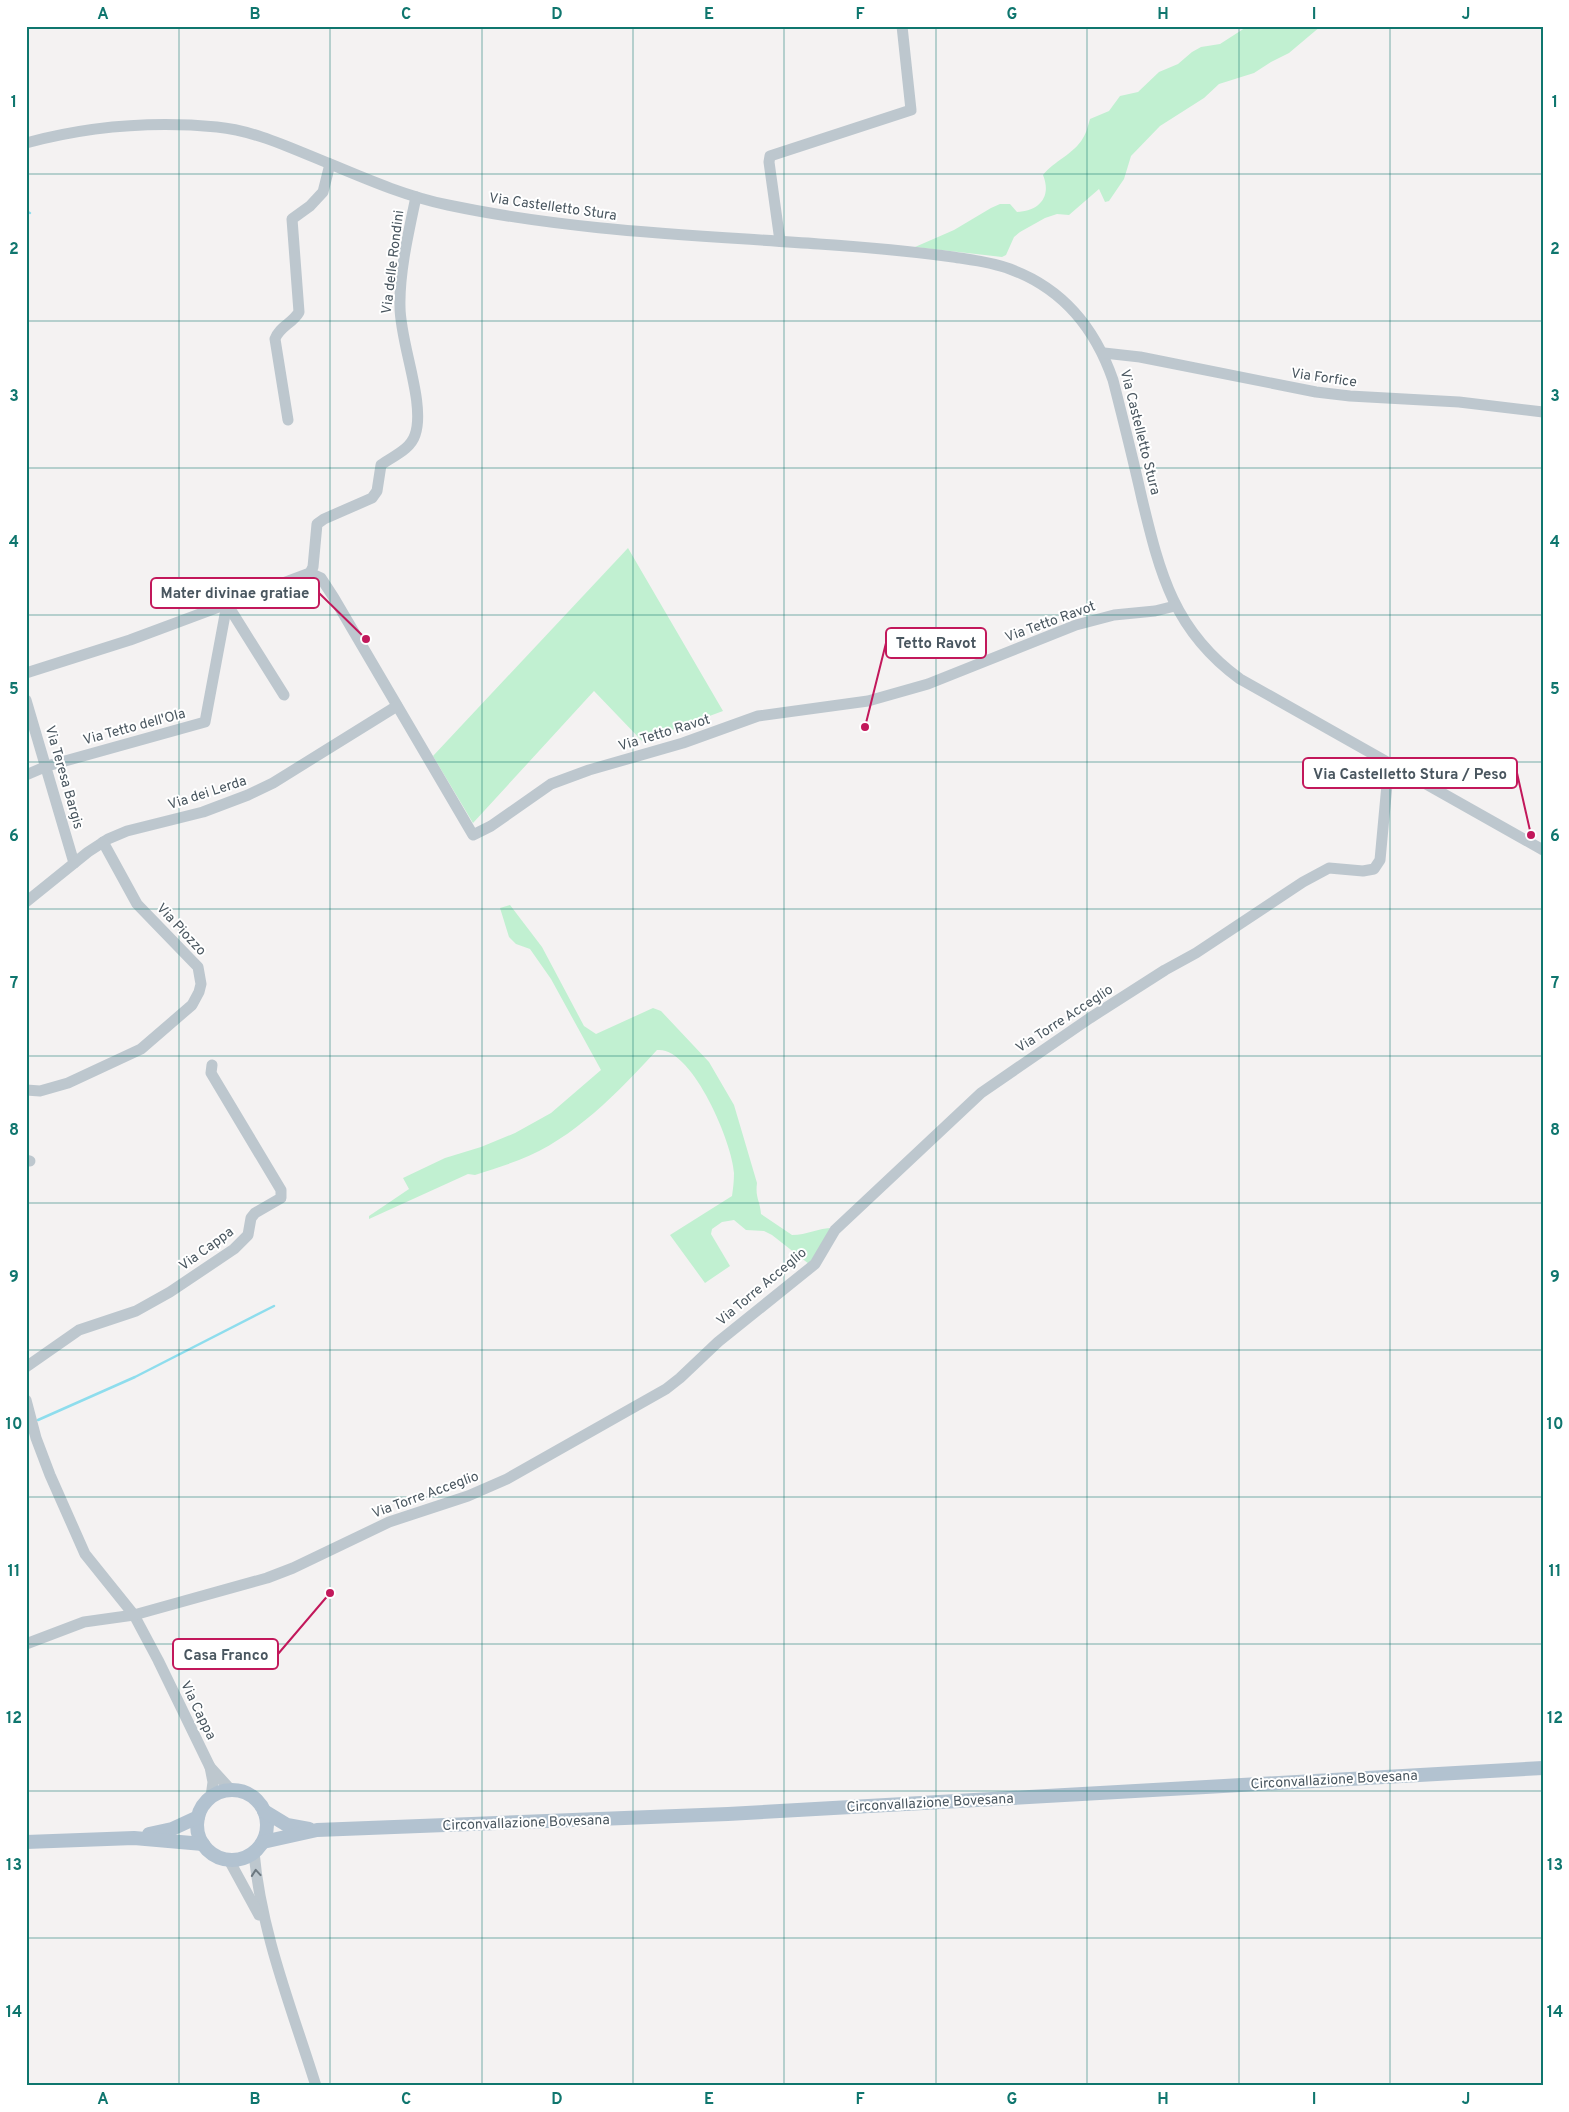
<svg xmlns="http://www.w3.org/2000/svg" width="1569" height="2112" font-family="Overpass,sans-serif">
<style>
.green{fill:#c1f0d1}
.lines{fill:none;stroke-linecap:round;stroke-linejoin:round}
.stream{stroke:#8edded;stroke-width:2.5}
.minor{stroke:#bdc7ce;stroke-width:11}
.major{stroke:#b2c2d0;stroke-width:14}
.oneway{stroke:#6c7880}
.grid{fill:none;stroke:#0f766e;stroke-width:1;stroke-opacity:0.55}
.labels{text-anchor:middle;stroke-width:4;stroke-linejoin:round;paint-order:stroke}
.street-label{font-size:14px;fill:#49565f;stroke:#fff}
.leader{fill:none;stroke:#c2185b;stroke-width:2}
.callout-dot{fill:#c2185b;stroke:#fff;stroke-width:2}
.callout{fill:#fff;stroke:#c2185b;stroke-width:2}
.callout-label{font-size:15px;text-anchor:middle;font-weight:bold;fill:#49565f}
.neatline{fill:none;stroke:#0f766e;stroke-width:2}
.grid-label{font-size:16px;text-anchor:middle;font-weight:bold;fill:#0f766e}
</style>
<rect width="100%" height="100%" fill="#f4f2f2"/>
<!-- green -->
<g class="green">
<path d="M1248,26H1321L1289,53L1271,62L1254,73L1219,84L1204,98L1160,126L1131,156L1124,179L1109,201L1105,202L1099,189L1069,215L1057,214L1045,218L1020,232L1014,237L1006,255L1002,257L915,247L954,230L991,208L1000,204H1010L1017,212C1039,211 1052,197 1043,175C1054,161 1074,154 1083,138C1087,132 1088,125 1090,119L1109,111L1120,96L1138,92L1159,72L1178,64L1192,52L1201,47L1220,44Z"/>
<polygon points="628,548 723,711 642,741 594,691 473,823 433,756"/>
<path d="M510,905L542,947L584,1026L596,1034L653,1008L661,1011L709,1062L734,1105L757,1183C755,1198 760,1200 761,1214L792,1235C807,1235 818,1228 833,1228L809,1264L772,1235L764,1231L746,1230L734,1220L722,1222L712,1229L711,1234L730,1266L705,1283L670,1235L732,1196C733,1189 734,1181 734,1173C733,1144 692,1046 657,1050C618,1092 574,1139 519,1160C504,1166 489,1170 475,1175L468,1174L369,1219V1216L409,1189L403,1178L445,1158L481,1147L515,1133L551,1113L601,1070L551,979L530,949L516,944L509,937L500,908Z"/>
</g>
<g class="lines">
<!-- stream -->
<g class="stream">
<polyline points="26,211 30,213"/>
<polyline points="38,1420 135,1377 274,1306"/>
</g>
<!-- minor -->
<g class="minor">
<path d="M26,143C89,126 153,121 217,127C248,130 277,142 306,154C353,173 399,195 448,205C571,231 695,235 819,244C864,247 909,251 953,257C972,260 992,262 1010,269C1062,288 1095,328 1113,380C1123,419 1133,459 1142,499C1160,574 1174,631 1240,679L1543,850"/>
<polyline points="780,241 769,162 770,156 911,110 902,26"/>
<polyline points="1104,353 1140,357 1316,392 1350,396 1459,402 1543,412"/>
<path d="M288,420L275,339C279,327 293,323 299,312L292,219L310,206L323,192L330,164"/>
<polyline points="310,573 321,578 334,598 473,835 491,826 551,784 589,770 683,743 758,716 868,701 928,684 1076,625 1114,615 1155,611 1175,606"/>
<polyline points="227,604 284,695"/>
<path d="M26,673L130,640L310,573L313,567L317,524L324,519L372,498L377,491L381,465C393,456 410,450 415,435C426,404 400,343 400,307C399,273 409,230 416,197"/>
<polyline points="26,700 74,863"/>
<polyline points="26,775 47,766 205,722 227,604"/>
<polyline points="26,902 88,852 108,839 127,831 203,812 248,795 273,783 397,706"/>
<polyline points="26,1090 40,1091 68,1083 141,1049 192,1005 199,992 201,984 198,967 137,904 103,842"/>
<polyline points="26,1160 30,1161"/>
<polyline points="26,1367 79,1330 136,1311 170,1292 234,1249 248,1235 251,1218 255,1213 281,1198 281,1190 211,1073 212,1065"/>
<polyline points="26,1400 36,1438 50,1475 85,1554 134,1615 158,1660 210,1767 213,1782 211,1797"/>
<polyline points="26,1644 84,1622 134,1615 267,1578 293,1568 389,1522 468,1496 507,1479 666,1389 680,1378 718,1342 815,1264 835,1230 981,1093 1090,1018 1165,970 1196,953 1303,882 1329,868 1363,871 1374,869 1380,860 1389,763"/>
<polyline points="210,1767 230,1789"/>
<path d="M254,1852C261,1933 292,2009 316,2086"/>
<polyline points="229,1860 259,1915"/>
</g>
<!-- major -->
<g class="major">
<circle cx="232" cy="1825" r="35"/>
<polyline points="264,1811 287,1825 309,1829"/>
<polyline points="149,1834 172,1829 198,1817"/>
<polyline points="26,1842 134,1838 203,1844"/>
<polyline points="263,1842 317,1830 728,1814 1543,1768"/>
</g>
</g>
<!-- one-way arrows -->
<defs><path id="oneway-chevron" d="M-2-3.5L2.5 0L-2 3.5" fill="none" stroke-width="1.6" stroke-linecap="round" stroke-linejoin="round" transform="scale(1.25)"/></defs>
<use class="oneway" href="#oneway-chevron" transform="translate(256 1873) rotate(-95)"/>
<!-- grid -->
<path class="grid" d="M179,26V2086M330,26V2086M482,26V2086M633,26V2086M784,26V2086M936,26V2086M1087,26V2086M1239,26V2086M1390,26V2086M26,174H1543M26,321H1543M26,468H1543M26,615H1543M26,762H1543M26,909H1543M26,1056H1543M26,1203H1543M26,1350H1543M26,1497H1543M26,1644H1543M26,1791H1543M26,1938H1543"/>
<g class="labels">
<!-- street labels -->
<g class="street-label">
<text transform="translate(553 206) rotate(8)" y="5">Via Castelletto Stura</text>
<text transform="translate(392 262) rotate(-83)" y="5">Via delle Rondini</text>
<text transform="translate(1324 377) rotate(8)" y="5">Via Forfice</text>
<text transform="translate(1141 432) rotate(76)" y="5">Via Castelletto Stura</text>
<text transform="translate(1050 621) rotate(-20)" y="5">Via Tetto Ravot</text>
<text transform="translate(134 726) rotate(-15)" y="5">Via Tetto dell'Ola</text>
<text transform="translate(664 732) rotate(-17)" y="5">Via Tetto Ravot</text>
<text transform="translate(65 777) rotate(74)" y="5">Via Teresa Bargis</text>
<text transform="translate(207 792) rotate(-18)" y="5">Via dei Lerda</text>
<text transform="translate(182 929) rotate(47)" y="5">Via Piozzo</text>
<text transform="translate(1064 1018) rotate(-33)" y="5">Via Torre Acceglio</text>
<text transform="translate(206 1248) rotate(-36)" y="5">Via Cappa</text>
<text transform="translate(761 1286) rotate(-40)" y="5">Via Torre Acceglio</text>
<text transform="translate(425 1494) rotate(-20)" y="5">Via Torre Acceglio</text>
<text transform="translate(199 1710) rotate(64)" y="5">Via Cappa</text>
<text transform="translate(1334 1779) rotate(-3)" y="5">Circonvallazione Bovesana</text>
<text transform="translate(930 1802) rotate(-3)" y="5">Circonvallazione Bovesana</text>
<text transform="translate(526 1822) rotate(-2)" y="5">Circonvallazione Bovesana</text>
</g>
</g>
<!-- callouts -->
<path class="leader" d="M366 639L319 593M865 727L886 643M1531 835L1517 773M330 1593L278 1654"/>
<g class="callout-dot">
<circle cx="366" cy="639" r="5"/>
<circle cx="865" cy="727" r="5"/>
<circle cx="1531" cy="835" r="5"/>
<circle cx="330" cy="1593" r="5"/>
</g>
<g class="callout">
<rect x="151" y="578" width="168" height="30" rx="5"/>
<rect x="886" y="628" width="100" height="30" rx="5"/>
<rect x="1303" y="758" width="214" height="30" rx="5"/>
<rect x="173" y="1639" width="105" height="30" rx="5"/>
</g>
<g class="callout-label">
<text x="235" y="598">Mater divinae gratiae</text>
<text x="936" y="648">Tetto Ravot</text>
<text x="1410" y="779">Via Castelletto Stura / Peso</text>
<text x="226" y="1660">Casa Franco</text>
</g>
<!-- border -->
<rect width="1569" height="2112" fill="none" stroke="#ffffff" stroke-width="55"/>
<rect x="28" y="28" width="1514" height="2056" class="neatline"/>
<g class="grid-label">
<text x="103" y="19">A</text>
<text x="255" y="19">B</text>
<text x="406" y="19">C</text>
<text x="557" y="19">D</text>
<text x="709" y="19">E</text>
<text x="860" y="19">F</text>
<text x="1012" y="19">G</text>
<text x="1163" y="19">H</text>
<text x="1314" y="19">I</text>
<text x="1466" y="19">J</text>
<text x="14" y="107">1</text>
<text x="1555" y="107">1</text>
<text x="14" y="254">2</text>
<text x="1555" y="254">2</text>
<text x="14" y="401">3</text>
<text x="1555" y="401">3</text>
<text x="14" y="547">4</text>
<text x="1555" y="547">4</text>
<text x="14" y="694">5</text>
<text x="1555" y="694">5</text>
<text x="14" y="841">6</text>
<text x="1555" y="841">6</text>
<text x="14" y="988">7</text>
<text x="1555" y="988">7</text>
<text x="14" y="1135">8</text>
<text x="1555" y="1135">8</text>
<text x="14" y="1282">9</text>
<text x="1555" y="1282">9</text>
<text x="14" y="1429">10</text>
<text x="1555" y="1429">10</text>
<text x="14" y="1576">11</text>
<text x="1555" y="1576">11</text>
<text x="14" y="1723">12</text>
<text x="1555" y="1723">12</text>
<text x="14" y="1870">13</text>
<text x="1555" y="1870">13</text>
<text x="14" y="2017">14</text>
<text x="1555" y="2017">14</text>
<text x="103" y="2104">A</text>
<text x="255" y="2104">B</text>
<text x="406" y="2104">C</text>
<text x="557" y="2104">D</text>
<text x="709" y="2104">E</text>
<text x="860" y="2104">F</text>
<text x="1012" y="2104">G</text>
<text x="1163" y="2104">H</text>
<text x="1314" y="2104">I</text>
<text x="1466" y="2104">J</text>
</g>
</svg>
